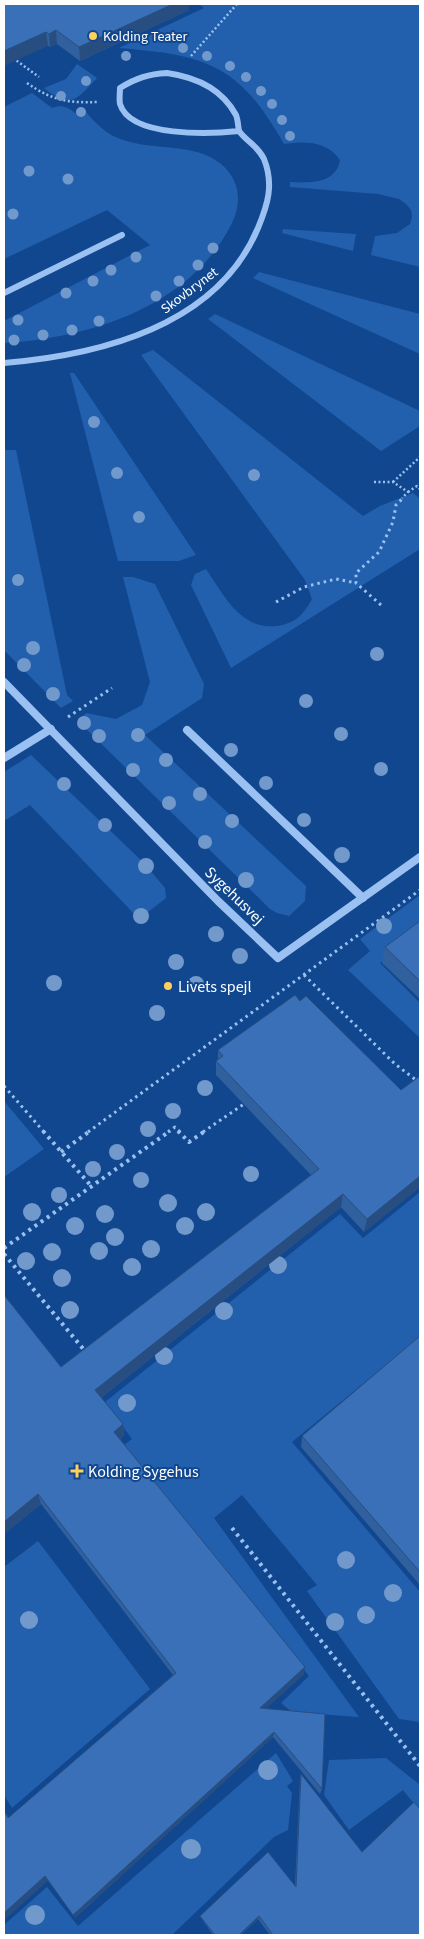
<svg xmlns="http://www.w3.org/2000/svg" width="424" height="1939" font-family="'Source Sans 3',sans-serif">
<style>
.green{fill:#2260ae}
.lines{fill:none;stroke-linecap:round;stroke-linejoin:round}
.path-far2{stroke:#9ac1f2;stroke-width:2.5;stroke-dasharray:2 2.5;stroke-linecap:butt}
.path-far1{stroke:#9ac1f2;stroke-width:3;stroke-dasharray:2.5 4;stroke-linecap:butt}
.path{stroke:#9ac1f2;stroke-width:4;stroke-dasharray:3 4.5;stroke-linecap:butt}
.minor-far1{stroke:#9ac1f2;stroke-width:6}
.minor{stroke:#9ac1f2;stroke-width:8}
.tree{fill:#7299cc}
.wall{fill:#31609e}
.shaded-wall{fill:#284e81}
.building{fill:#3970b8;stroke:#284e81}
.poi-dot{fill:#ffd15b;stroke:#11478f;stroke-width:2}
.labels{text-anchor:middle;stroke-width:4;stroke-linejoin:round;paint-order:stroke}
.far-poi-label{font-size:14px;fill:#fff;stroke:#11478f;text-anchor:start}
.far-street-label{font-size:14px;fill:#fff;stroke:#11478f}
.street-label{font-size:16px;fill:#fff;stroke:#11478f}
.poi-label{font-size:16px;fill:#fff;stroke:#11478f;text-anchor:start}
</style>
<rect width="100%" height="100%" fill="#11478f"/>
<!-- green -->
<g class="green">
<path d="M199,4H420V267L371,255L375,236L397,233L410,224L412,217L411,210L406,204L399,199L378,194L290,187V182C310,183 336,184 340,160C327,141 305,141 284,144C239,64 206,55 119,48L204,8Z"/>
<path d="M77,64L97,78C76,100 71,110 44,88L66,79Z"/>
<path d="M32,93L52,108C61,104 68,107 75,113L85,111C96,124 107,135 123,140C155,151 194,142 221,164C241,181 242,204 231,225C189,307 90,338 4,343V321L150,245L107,210L4,259V107Z"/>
<polygon points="283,229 356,234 353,251 282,233"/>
<polygon points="259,272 420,314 420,354 253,278"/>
<polygon points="215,314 420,411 420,426 381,451 208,319"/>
<path d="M153,350L363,516L380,506L413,493L420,499V549L231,668L191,585L195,574L206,569C224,595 240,630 277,626C296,623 303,615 312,599L305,580L141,355Z"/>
<polygon points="70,373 74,373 196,555 179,561 118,561"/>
<polygon points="4,450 16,450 67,695 73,701 61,708 4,650"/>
<polygon points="123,577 133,577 155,584 204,684 202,698 145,735 306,886 305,901 289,916 277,913 270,909 78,721 86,713 116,719 142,705 150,682"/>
<polygon points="31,755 144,863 165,888 166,898 139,919 30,805 4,821 4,772"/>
<polygon points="420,895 420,933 380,963 420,1003 420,1038 348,970 370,951 360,939"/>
<polygon points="4,1101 44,1149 4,1177"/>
<polygon points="420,1192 420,1337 292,1442 420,1592 420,1722 399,1719 307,1591 317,1585 242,1495 214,1518 359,1717 292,1712 281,1703 309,1676 124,1445 132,1439 105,1402 340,1214 363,1238"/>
<polygon points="38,1541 150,1689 12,1808 4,1795 4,1567"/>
<polygon points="276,1753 293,1781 287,1786 292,1793 288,1830 274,1837 172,1935 4,1935 4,1925 47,1887 78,1926"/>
<polygon points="386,1758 420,1785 420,1811 403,1790 349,1830 324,1795 329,1760"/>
</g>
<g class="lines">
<!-- path-far2 -->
<g class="path-far2">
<polyline points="191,56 237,4"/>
<polyline points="13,58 39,77"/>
<path d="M27,83C53,101 68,103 99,102"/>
<polyline points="374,482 393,482 408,492 402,498"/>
<polyline points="393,482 420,457"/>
<polyline points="408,492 417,486 420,489"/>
</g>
<!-- path-far1 -->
<g class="path-far1">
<polyline points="276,602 304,587 336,579 356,583"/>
<polyline points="381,605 356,583 356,573 379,552 393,522 396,505 404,497"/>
<polyline points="68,717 112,688"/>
<polyline points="304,975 395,1064 420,1083"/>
<polyline points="4,1086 44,1132"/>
<polyline points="88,1132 420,890"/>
<polyline points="168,1132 175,1127 180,1132"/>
<polyline points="203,1132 244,1104"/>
</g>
<!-- path -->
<g class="path">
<polyline points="43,1131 92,1187"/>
<polyline points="178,1131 189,1142 205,1131"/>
<polyline points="61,1152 90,1131"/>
<polyline points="4,1248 170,1131"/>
<polyline points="4,1254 85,1351"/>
<polyline points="232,1528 420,1766"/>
</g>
<!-- minor-far1 -->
<g class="minor-far1">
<path d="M167,73C195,77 222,89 236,115C238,120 238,126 239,131C212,134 130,138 120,104C119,99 120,93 120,88C136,78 149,74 167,73Z"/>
<polyline points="4,293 122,235"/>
<path d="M4,363C100,355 217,326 258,228C268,204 274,184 264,159C258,146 247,142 239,131"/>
</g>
<!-- minor -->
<g class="minor">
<polyline points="4,682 218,901 278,958 420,857"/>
<polyline points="187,730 363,898"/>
<polyline points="4,758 51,729"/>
</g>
</g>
<!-- trees -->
<g class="tree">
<circle cx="183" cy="48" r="5"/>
<circle cx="126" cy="56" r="5"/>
<circle cx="207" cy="56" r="5"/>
<circle cx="230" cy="66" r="5"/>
<circle cx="246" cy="77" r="5"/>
<circle cx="86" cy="81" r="5"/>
<circle cx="261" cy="91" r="5"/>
<circle cx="61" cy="96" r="5"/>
<circle cx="272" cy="104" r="5"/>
<circle cx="81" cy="112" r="5"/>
<circle cx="282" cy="120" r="5"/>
<circle cx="290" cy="136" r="5"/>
<circle cx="29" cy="171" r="5.5"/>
<circle cx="68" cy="179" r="5.5"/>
<circle cx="13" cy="214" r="5.5"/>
<circle cx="213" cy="248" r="5.5"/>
<circle cx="136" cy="257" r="5.5"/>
<circle cx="198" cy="265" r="5.5"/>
<circle cx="111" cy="270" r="5.5"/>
<circle cx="93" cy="281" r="5.5"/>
<circle cx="179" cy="281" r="5.5"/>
<circle cx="66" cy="293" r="5.5"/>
<circle cx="156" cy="296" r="5.5"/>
<circle cx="18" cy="320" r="5.5"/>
<circle cx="99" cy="321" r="5.5"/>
<circle cx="72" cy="330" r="5.5"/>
<circle cx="43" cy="335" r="5.5"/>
<circle cx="14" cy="340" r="5.5"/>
<circle cx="94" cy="422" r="6"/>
<circle cx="117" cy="473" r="6"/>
<circle cx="254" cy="475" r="6"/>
<circle cx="139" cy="517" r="6"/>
<circle cx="18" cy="580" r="6"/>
<circle cx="33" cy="648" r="7"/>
<circle cx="377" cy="654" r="7"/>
<circle cx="24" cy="665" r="7"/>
<circle cx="53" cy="694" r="7"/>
<circle cx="306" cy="701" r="7"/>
<circle cx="84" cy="723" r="7"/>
<circle cx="341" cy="734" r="7"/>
<circle cx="138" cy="735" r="7"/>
<circle cx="99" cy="736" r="7"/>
<circle cx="231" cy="750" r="7"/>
<circle cx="166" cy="760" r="7"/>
<circle cx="381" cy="769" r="7"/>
<circle cx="133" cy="770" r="7"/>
<circle cx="266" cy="783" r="7"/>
<circle cx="64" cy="784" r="7"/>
<circle cx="200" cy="794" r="7"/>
<circle cx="169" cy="803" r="7"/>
<circle cx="304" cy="820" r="7"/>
<circle cx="232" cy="821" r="7"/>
<circle cx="105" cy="825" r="7"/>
<circle cx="205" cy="842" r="7"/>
<circle cx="342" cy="855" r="8"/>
<circle cx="146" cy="866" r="8"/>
<circle cx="246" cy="880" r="8"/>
<circle cx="141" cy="916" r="8"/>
<circle cx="384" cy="926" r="8"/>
<circle cx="216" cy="934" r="8"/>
<circle cx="240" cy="956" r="8"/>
<circle cx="176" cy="962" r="8"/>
<circle cx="54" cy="983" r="8"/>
<circle cx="196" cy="984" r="8"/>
<circle cx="157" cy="1013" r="8"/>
<circle cx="205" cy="1088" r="8"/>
<circle cx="173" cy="1111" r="8"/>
<circle cx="148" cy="1129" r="8"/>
<circle cx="117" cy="1152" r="8"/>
<circle cx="93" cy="1169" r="8"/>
<circle cx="251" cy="1174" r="8"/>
<circle cx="141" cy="1180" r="8"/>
<circle cx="59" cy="1195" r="8"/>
<circle cx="168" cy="1203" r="9"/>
<circle cx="32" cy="1212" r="9"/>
<circle cx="206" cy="1212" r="9"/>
<circle cx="105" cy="1214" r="9"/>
<circle cx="75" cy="1226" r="9"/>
<circle cx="185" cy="1226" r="9"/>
<circle cx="115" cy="1237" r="9"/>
<circle cx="151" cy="1249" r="9"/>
<circle cx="99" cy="1251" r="9"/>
<circle cx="52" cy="1252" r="9"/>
<circle cx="26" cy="1261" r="9"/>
<circle cx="278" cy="1265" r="9"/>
<circle cx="132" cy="1267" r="9"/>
<circle cx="62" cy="1278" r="9"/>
<circle cx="70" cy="1310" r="9"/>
<circle cx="224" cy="1311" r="9"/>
<circle cx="164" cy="1356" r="9"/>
<circle cx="127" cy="1403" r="9"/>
<circle cx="346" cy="1560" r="9"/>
<circle cx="393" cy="1593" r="9"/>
<circle cx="366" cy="1615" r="9"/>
<circle cx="29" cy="1620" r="9"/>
<circle cx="335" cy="1622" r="9"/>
<circle cx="268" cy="1770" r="10"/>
<circle cx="191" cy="1849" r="10"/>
<circle cx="35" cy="1915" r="10"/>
</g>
<!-- wall -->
<g class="wall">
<polygon points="4,4 189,10 80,61 57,44 50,47 48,46"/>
<polygon points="420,921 420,999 382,963 385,947"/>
<polygon points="300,1001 401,1090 420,1076 420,1187 364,1232 341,1207 101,1398 123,1424 124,1435 120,1439 304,1674 266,1708 322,1789 320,1794 273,1737 75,1918 48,1880 4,1920 4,1810 9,1818 173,1675 41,1504 4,1534 4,1295 61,1367 311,1175 216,1075 216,1061 218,1059 218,1050"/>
<polygon points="420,1336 420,1585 301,1447 302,1436"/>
<polygon points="301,1774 420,1935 270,1935 258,1919 241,1935 213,1935 201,1918 200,1916 295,1886 300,1779"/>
</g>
<!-- shaded-wall -->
<g class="shaded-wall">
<polygon points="173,4 189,4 189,10 80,61 79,47"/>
<polygon points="56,30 57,44 50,47 49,34"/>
<polygon points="46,32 48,46 4,66 4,51"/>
<polygon points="420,1176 420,1187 364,1232 367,1219"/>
<polygon points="343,1194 341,1207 97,1401 95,1390"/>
<polygon points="123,1424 124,1435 116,1442 114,1432"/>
<polygon points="38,1494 41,1504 4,1534 4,1522"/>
<polygon points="305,1667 304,1674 260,1714 260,1708"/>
<polygon points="274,1732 273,1737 75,1918 73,1915"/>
<polygon points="45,1876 48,1880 4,1920 4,1913"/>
<polygon points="259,1916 258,1919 241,1935 239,1935"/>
</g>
<!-- building -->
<g class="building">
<polygon points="4,4 173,4 79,47 56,30 49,34 46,32 4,51"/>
<polygon points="420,921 420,981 385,947"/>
<polygon points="295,995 300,1001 306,996 401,1090 420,1076 420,1176 367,1219 343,1194 95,1390 123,1424 114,1432 305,1667 260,1708 325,1714 322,1789 274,1732 73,1915 45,1876 4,1913 4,1811 8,1818 176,1673 38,1494 4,1522 4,1295 61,1367 319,1169 216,1061 223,1056 218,1050"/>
<polygon points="420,1336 420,1572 302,1436"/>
<polygon points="301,1774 362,1852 414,1802 420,1809 420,1935 273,1935 259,1916 239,1935 215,1935 200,1916 268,1852 296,1887"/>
</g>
<!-- markers -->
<g class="poi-dot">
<circle cx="93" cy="36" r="5"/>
<circle cx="168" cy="986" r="5"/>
<path d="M74.5 1463.5h5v5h5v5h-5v5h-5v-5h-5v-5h5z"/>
</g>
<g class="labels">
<!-- far-poi labels -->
<g class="far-poi-label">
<text x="103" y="41">Kolding Teater</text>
</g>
<!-- far-street labels -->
<g class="far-street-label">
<text transform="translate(189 290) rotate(-37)" y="5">Skovbrynet</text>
</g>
<!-- street labels -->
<g class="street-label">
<text transform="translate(235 895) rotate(44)" y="6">Sygehusvej</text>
</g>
<!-- poi labels -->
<g class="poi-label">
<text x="178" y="992">Livets spejl</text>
<text x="88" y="1477">Kolding Sygehus</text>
</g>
</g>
<!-- border -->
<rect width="424" height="1939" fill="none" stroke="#ffffff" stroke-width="10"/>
</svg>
